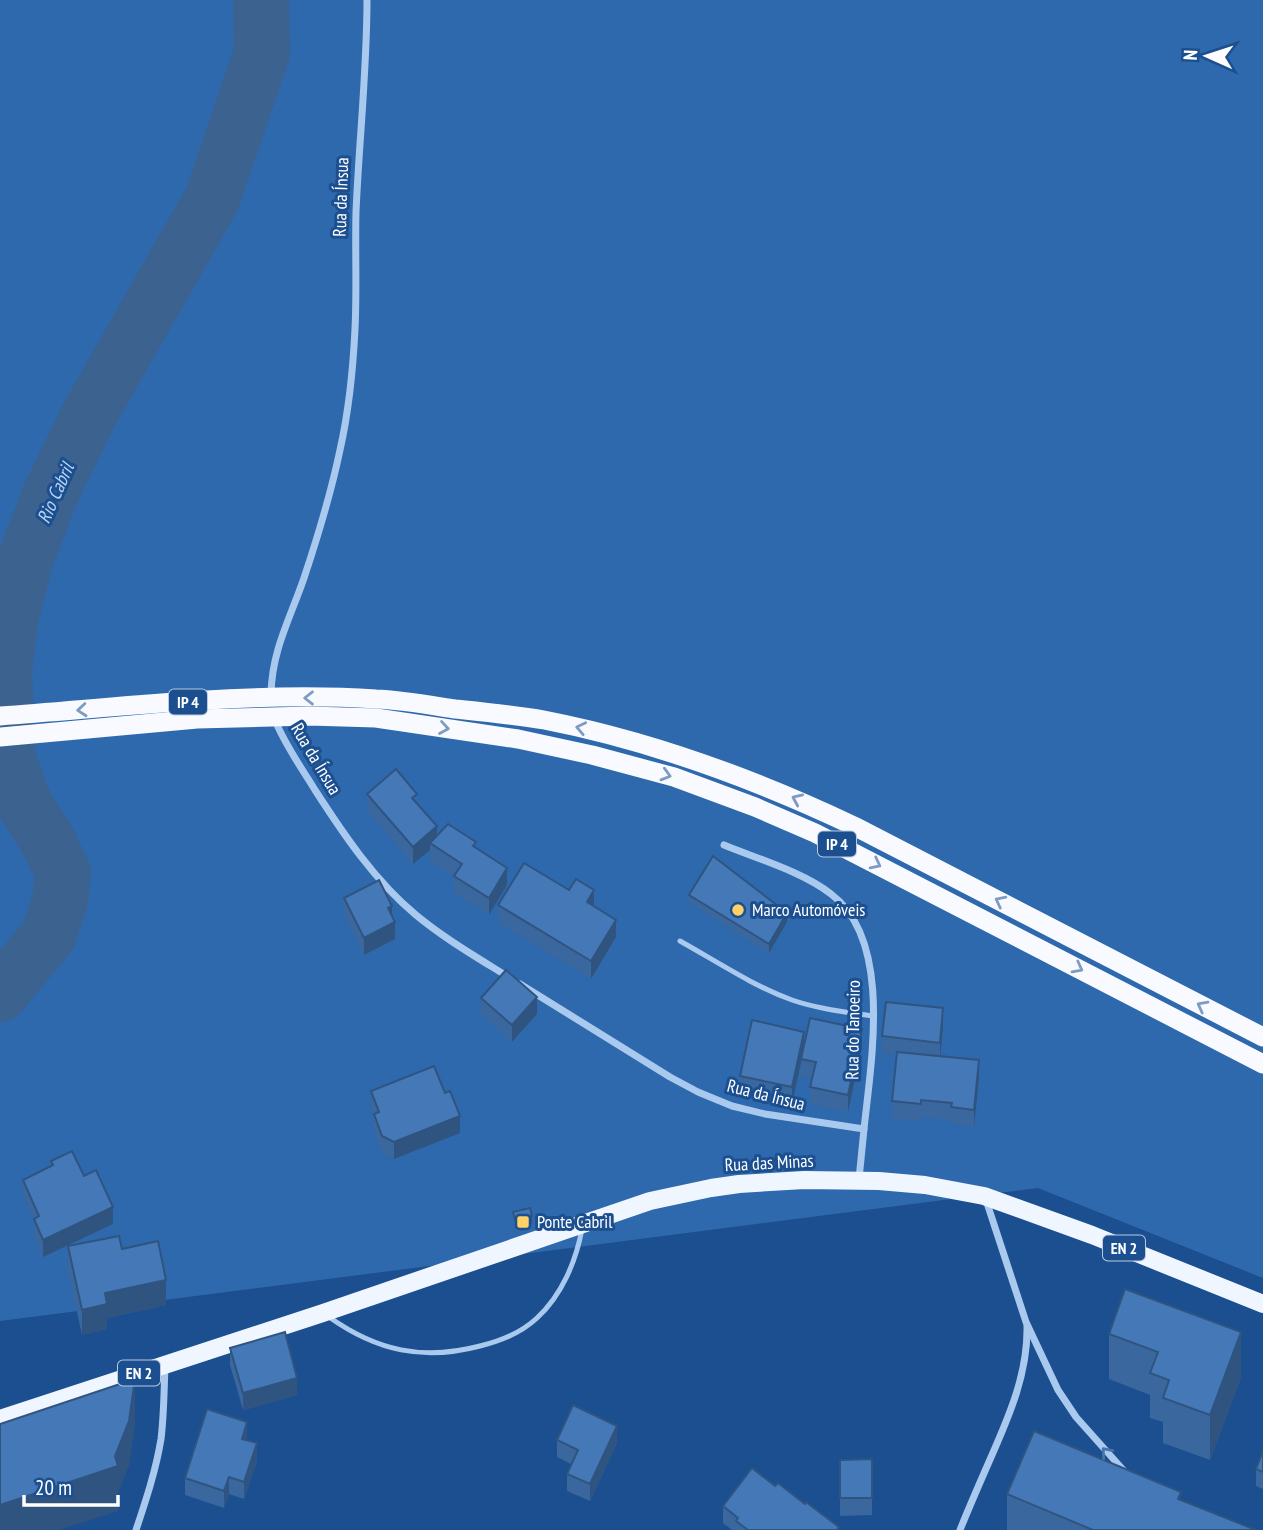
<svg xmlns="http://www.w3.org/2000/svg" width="1263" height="1530" font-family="'PT Sans Narrow',sans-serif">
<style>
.green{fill:#2e69ad}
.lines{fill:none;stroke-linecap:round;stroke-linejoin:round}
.river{stroke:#3c6290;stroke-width:56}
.service{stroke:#a9c9ee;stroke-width:5}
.minor{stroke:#a9c9ee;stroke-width:7}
.primary{stroke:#f0f6ff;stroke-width:18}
.trunk{stroke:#f8faff;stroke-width:19}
.wall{fill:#3a679d}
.shaded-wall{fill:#305480}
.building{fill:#4478b7;stroke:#305480;stroke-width:2}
.oneway{stroke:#7e9cc1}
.oneway2{stroke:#4674ac}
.poi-dot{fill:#ffd166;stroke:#1b4f8f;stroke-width:2.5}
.labels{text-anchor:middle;stroke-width:6;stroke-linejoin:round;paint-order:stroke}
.shield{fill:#1b4f8f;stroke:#bbcadd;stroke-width:2}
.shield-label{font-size:16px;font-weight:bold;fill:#fff}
.street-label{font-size:18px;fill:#fff;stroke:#1b4f8f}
.poi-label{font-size:18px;fill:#fff;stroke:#1b4f8f;text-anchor:start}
.water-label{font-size:19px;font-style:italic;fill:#b5d3f5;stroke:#1b4f8f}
</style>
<rect width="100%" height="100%" fill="#1b4f8f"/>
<!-- green -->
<polygon class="green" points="0,0 1263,0 1263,1278 1038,1188 0,1321"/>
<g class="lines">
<!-- river -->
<polyline class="river" points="0,994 48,936 60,901 63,873 48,841 25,805 8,760 4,669 10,621 25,561 50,495 90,413 212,199 262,53 261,0"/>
<!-- service -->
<g class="service">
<path d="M680,941C716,961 753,986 792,1000C818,1009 846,1012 873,1016"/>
<path d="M329,1317C377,1351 423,1361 480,1346C501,1341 521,1333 537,1318C562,1295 576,1261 582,1229"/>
</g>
<!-- minor -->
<g class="minor">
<path d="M271,694C272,650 290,619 304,578C318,536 331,493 340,450C349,410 353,370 355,329C357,290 355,251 356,212C359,141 367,71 367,0"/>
<path d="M275,720C285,745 301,767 315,790C344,835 375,881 416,915C445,939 478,958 510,978"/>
<path d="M724,845C758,859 803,872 831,894C893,940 871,1062 864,1129"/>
<polyline points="520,984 670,1077 698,1092 732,1106 765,1114 864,1129 859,1179"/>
<polyline points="986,1200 1026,1322 1058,1390 1076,1417 1125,1472"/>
<path d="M136,1530C146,1500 156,1470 161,1439C164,1415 164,1390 165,1366"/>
<path d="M960,1530C970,1505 981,1480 992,1455C1010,1414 1028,1372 1027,1326"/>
</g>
<!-- primary -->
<polyline class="primary" points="0,1419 323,1313 650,1201 711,1188 739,1184 804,1180 879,1181 925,1185 984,1196 1092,1235 1263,1304"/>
<!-- trunk -->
<g class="trunk">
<path d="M0,716C124,707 251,691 376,699C402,700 429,705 455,709C484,712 515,715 544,720C652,741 755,779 854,826L1263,1037"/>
<polyline points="0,737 197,719 309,716 376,718 518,739 592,755 674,777 755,807 815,833 1263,1064"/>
</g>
</g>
<!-- wall -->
<g class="wall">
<polygon points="367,794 417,803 437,836 476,848 507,885 489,915 454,893 454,876 430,861 430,850 413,864 367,811"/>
<polygon points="689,895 787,922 769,953 689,903"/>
<polygon points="344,898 392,916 395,939 364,955 344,915"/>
<polygon points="498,905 594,906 616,937 591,979 498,922"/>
<polygon points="481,998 537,1014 512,1042 481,1015"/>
<polygon points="943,1026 940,1056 979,1078 974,1127 951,1124 951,1120 921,1117 921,1121 892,1118 892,1101 897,1055 882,1053 882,1036"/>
<polygon points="862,1046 848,1112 810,1104 810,1087 812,1079 801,1076 801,1060 792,1104 740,1093 740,1076 804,1047"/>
<polygon points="371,1091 460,1133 394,1159 382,1154 374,1131 374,1115 371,1108"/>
<polygon points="51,1161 84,1176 113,1224 43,1257 34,1236 34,1221 23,1197 23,1180 51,1166"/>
<polygon points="68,1246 122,1249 166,1305 107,1318 107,1329 82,1335 68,1272"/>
<polygon points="1109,1334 1241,1377 1210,1460 1163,1443 1163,1422 1150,1418 1150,1395 1109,1379"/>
<polygon points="230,1348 297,1395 243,1410 230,1365"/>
<polygon points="247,1439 247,1440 257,1461 244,1499 229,1494 224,1508 185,1495 185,1478"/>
<polygon points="557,1440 617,1443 590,1501 567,1491 567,1474 571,1464 557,1457"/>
<polygon points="1263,1451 1263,1489 1256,1486 1256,1469"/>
<polygon points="872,1459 872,1515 840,1516 840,1460"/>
<polygon points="775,1486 839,1530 732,1530 723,1523 723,1506"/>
<polygon points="1007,1494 1181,1501 1256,1530 1007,1530"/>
</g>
<!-- shaded-wall -->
<g class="shaded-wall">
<polygon points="437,826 437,844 430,843 430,850 413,864 413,847"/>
<polygon points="507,868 507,885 489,915 489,898"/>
<polygon points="594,890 594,907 587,902"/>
<polygon points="392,906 392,923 388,908"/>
<polygon points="787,913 787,922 769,953 769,944"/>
<polygon points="616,920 616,937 591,979 591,961"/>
<polygon points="395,922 395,939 364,955 364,938"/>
<polygon points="537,997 537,1014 512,1042 512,1025"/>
<polygon points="943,1008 943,1026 940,1060 940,1043"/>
<polygon points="862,1029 862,1046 848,1112 848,1095"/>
<polygon points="804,1032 804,1049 792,1104 792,1087"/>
<polygon points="979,1060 979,1078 974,1127 974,1110"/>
<polygon points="460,1116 460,1133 394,1159 394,1142"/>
<polygon points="113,1207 113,1224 43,1257 43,1240"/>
<polygon points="532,1216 532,1224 515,1228 515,1219"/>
<polygon points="166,1280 166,1305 107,1318 107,1329 82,1335 82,1310 105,1293"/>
<polygon points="1241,1332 1241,1377 1210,1460 1210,1415"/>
<polygon points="297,1378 297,1395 243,1410 243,1393"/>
<polygon points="135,1379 135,1424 129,1466 118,1493 118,1511 59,1530 0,1530 0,1505"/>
<polygon points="247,1422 247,1439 242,1456 242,1439"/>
<polygon points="617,1426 617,1443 590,1501 590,1484"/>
<polygon points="257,1443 257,1461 244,1499 244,1482"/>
<polygon points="229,1477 229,1494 224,1508 224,1491"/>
</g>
<!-- building -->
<g class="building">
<polygon points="396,769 417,794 412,798 437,826 413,847 367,794"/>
<polygon points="448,824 476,842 473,846 507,868 489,898 454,876 462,864 430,843"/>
<polygon points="713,856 787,913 769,944 689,895"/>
<polygon points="524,863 569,890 576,879 594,890 587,902 616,920 591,961 498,905"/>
<polygon points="379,880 392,906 388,908 395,922 364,938 344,898"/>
<polygon points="506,970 537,997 512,1025 481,998"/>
<polygon points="886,1002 943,1008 940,1043 882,1036"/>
<polygon points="810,1018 862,1029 848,1095 810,1087 816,1062 801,1059"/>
<polygon points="752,1020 804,1032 792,1087 740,1076"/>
<polygon points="897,1052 979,1060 974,1110 951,1107 952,1103 921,1100 921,1104 892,1101"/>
<polygon points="434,1066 445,1093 450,1091 460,1116 394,1142 382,1136 374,1114 379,1112 371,1091"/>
<polygon points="72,1151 84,1176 96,1170 113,1207 43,1240 34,1219 39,1216 23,1180 53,1165 51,1161"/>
<polygon points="530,1208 532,1216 515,1219 513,1212"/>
<polygon points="119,1236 122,1249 158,1241 166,1280 105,1293 107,1304 82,1310 68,1246"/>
<polygon points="1125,1289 1241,1332 1210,1415 1163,1398 1169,1380 1150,1373 1158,1352 1109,1334"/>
<polygon points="285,1332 297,1378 243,1393 230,1348"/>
<polygon points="135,1379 129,1421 115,1456 118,1466 0,1505 0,1424"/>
<polygon points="573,1405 617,1426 590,1484 567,1474 578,1450 557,1440"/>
<polygon points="207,1409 247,1422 242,1439 257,1443 244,1482 229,1477 224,1491 185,1478"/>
<polygon points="1034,1431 1181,1492 1178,1499 1256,1530 1093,1530 1007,1494"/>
<polygon points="1263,1451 1263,1472 1256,1469"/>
<polygon points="872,1459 872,1498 840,1498 840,1460"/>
<polygon points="752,1468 775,1486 778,1483 805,1504 806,1502 839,1527 837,1530 748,1530 736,1521 738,1518 723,1506"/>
</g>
<!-- one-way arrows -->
<defs><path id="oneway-chevron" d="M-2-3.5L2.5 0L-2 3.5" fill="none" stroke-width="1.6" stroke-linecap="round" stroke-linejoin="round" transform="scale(1.75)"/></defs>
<g class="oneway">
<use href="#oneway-chevron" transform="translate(309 698) rotate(180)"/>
<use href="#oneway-chevron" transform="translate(82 710) rotate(175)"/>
<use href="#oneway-chevron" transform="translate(444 728) rotate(9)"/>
<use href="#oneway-chevron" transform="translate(581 728) rotate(-168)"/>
<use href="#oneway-chevron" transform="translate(666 775) rotate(16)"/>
<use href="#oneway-chevron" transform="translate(797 799) rotate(-156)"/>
<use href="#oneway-chevron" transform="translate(876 864) rotate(27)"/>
<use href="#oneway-chevron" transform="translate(1000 901) rotate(-153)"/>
<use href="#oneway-chevron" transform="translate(1078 968) rotate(28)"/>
<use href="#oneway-chevron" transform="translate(1202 1006) rotate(-152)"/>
</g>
<use class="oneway2" href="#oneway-chevron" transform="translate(1106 1452) rotate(-131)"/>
<!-- markers -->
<g class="poi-dot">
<circle cx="738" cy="910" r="7"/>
<rect x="516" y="1215" width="14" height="14" rx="3.5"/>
</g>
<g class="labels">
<!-- shield labels -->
<g class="shield">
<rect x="169" y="689.5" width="38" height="25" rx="5"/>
<rect x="818" y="831.5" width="38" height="25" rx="5"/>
<rect x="1103" y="1235.5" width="42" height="25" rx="5"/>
<rect x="118" y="1360.5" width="42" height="25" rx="5"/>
</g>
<g class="shield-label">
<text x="188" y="708">IP 4</text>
<text x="837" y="850">IP 4</text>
<text x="1124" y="1254">EN 2</text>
<text x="139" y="1379">EN 2</text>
</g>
<!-- street labels -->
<g class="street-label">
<text transform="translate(341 197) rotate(-88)" y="6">Rua da Ínsua</text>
<text transform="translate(316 759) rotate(59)" y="6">Rua da Ínsua</text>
<text transform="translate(853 1030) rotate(-89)" y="6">Rua do Tanoeiro</text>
<text transform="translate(766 1095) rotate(14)" y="6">Rua da Ínsua</text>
<text transform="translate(769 1163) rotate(-3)" y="6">Rua das Minas</text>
</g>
<!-- poi labels -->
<g class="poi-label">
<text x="752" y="916">Marco Automóveis</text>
<text x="537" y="1228">Ponte Cabril</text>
</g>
<!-- water labels -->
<g class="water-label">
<text transform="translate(55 493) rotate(-66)" y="7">Rio Cabril</text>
</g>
</g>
<!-- north arrow -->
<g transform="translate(1207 56) rotate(273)" stroke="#1b4f8f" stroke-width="5" paint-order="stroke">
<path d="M0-5L12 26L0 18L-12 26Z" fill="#ffffff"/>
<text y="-10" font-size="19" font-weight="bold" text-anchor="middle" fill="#ffffff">N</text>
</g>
<!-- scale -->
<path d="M24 1495v10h94v-10" fill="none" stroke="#ffffff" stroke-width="3.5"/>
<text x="35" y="1495" font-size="21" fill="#ffffff" stroke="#1b4f8f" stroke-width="5" paint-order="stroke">20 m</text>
</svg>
